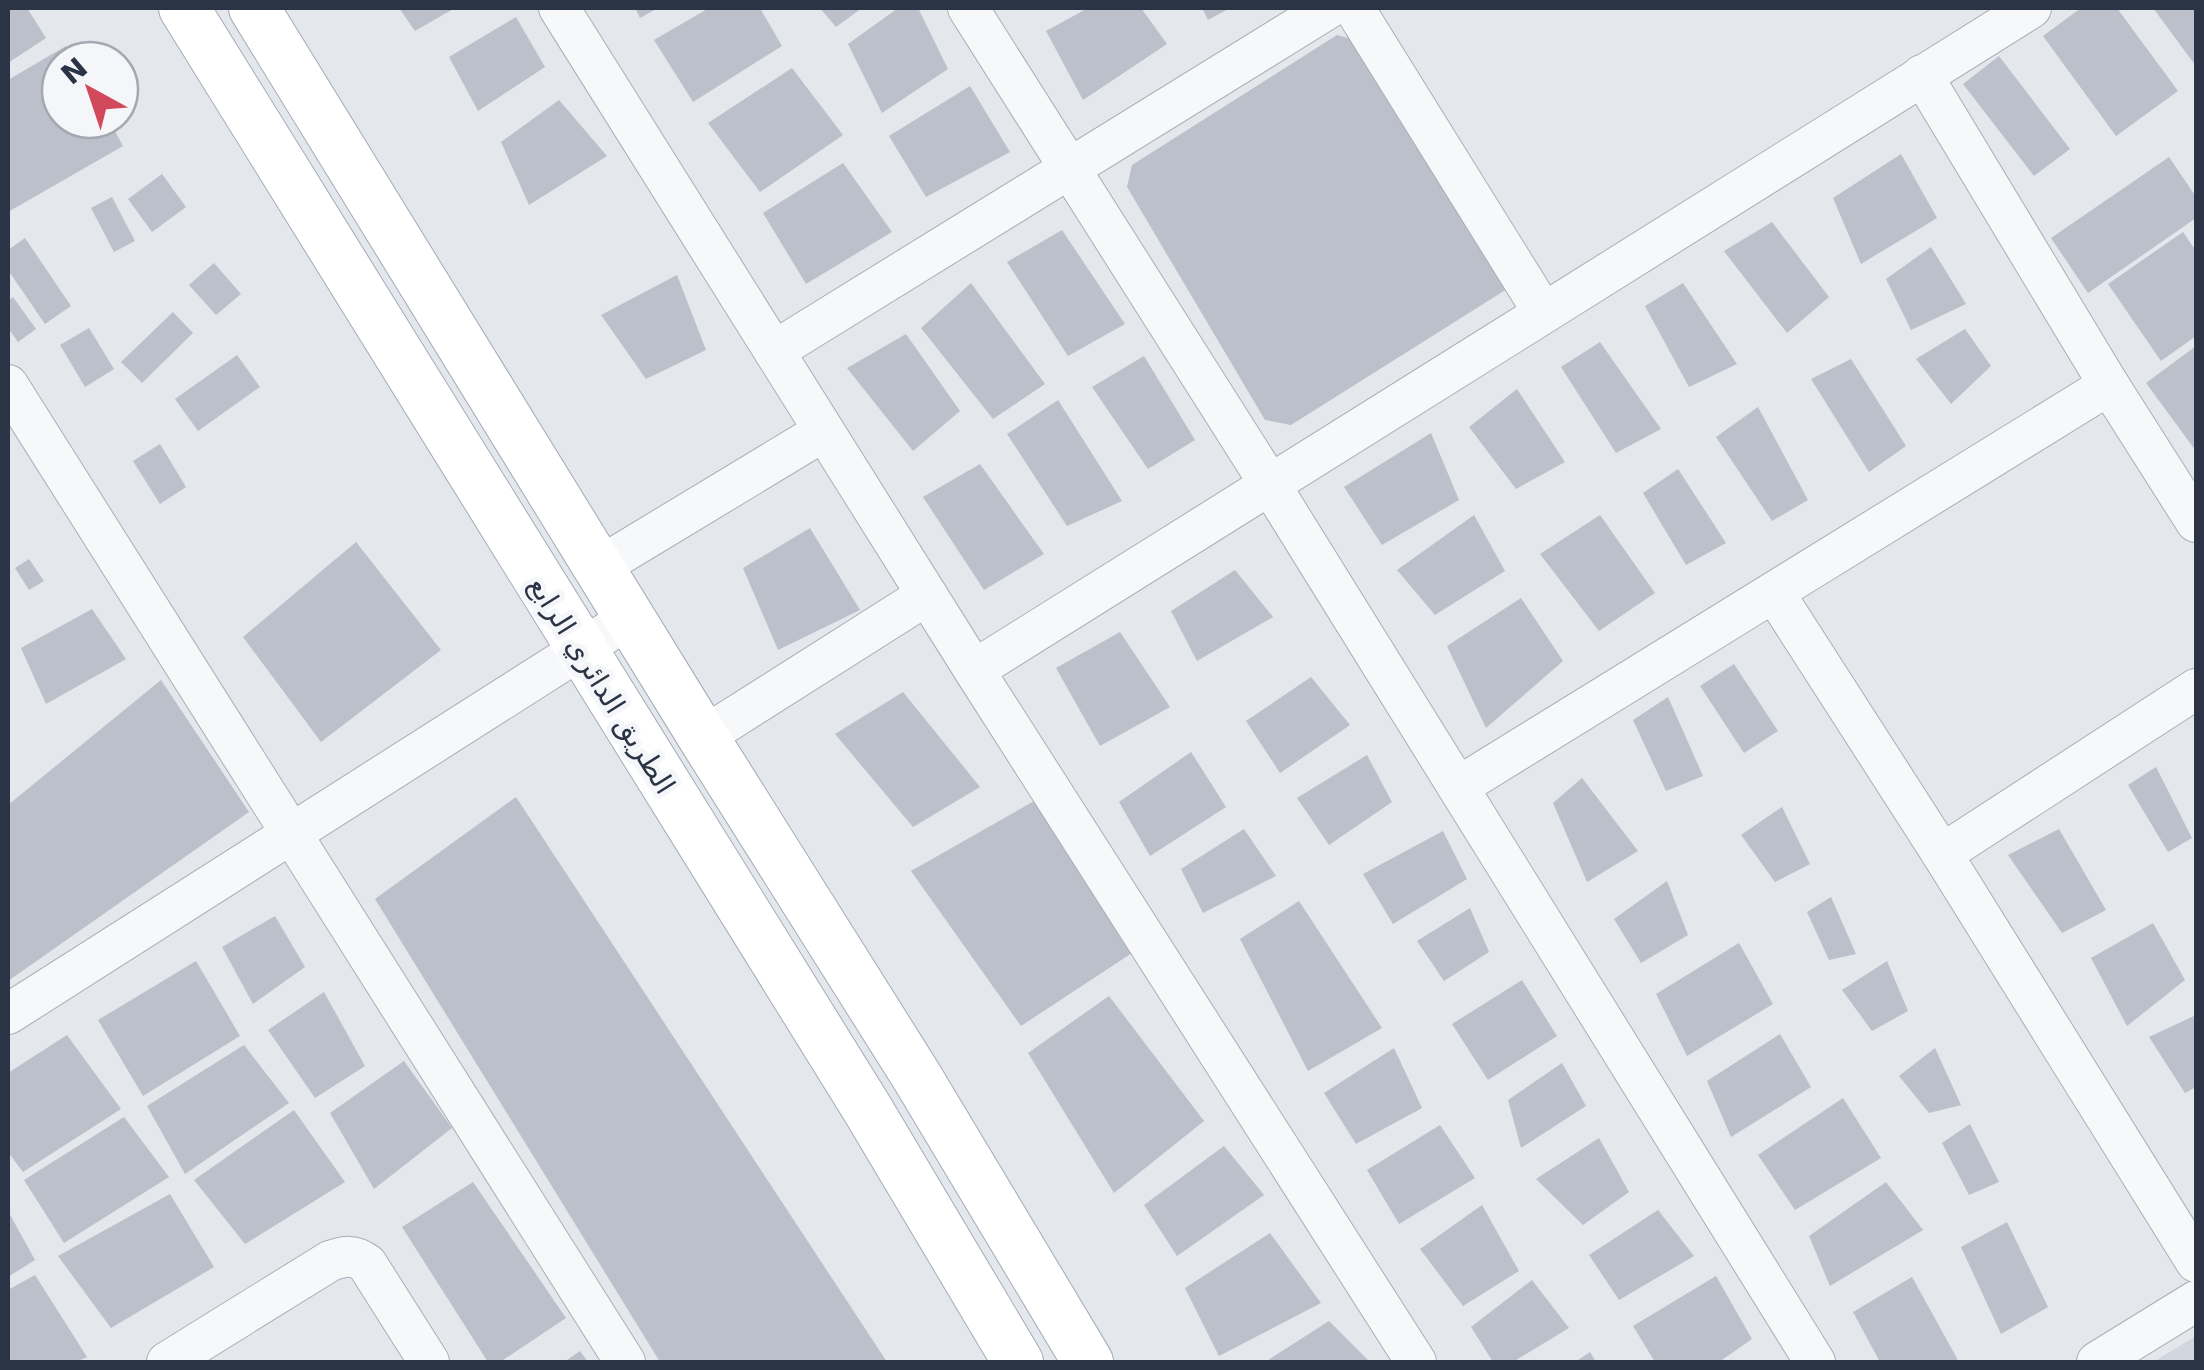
<svg xmlns="http://www.w3.org/2000/svg" width="2204" height="1370" font-family="'DejaVu Sans','Noto Sans Arabic',sans-serif">
<style>
.built{fill:#d2d6de}
.building{fill:#bbc0ca}
.lines{fill:none;stroke-linecap:round;stroke-linejoin:round}
.minor-casing{stroke:#a9aeb7;stroke-width:42}
.major-casing{stroke:#a3abb8;stroke-width:52}
.minor{stroke:#f7f8fa;stroke-width:40}
.major{stroke:#fff;stroke-width:50}
.labels{text-anchor:middle;stroke-width:10;stroke-linejoin:round;paint-order:stroke}
.street-label{font-size:28px;fill:#2b3445;stroke:#f4f6f9}
</style>
<rect width="100%" height="100%" fill="#e4e7ec"/>
<!-- built -->
<polygon class="built" points="2196,1336 2196,1362 2153,1362"/>
<!-- building -->
<g class="building">
<polygon points="8,8 27,8 46,38 8,63"/>
<polygon points="399,8 455,8 415,31"/>
<polygon points="635,8 658,8 640,18"/>
<polygon points="709,8 760,8 782,46 693,102 654,40"/>
<polygon points="820,8 862,8 836,27"/>
<polygon points="898,8 918,8 948,69 882,113 848,44"/>
<polygon points="1088,8 1141,8 1167,44 1083,100 1046,31"/>
<polygon points="1202,8 1230,8 1208,20"/>
<polygon points="2081,8 2117,8 2178,91 2116,136 2043,36"/>
<polygon points="2153,8 2196,8 2196,66"/>
<polygon points="516,17 545,67 478,111 449,57"/>
<polygon points="1337,35 1355,40 1507,289 1291,425 1265,420 1127,187 1132,165"/>
<polygon points="66,46 74,60 60,60 60,120 109,120 123,146 8,212 8,80"/>
<polygon points="1999,56 2070,149 2034,176 1963,84"/>
<polygon points="792,68 843,135 760,192 708,123"/>
<polygon points="970,86 1010,152 926,197 889,136"/>
<polygon points="559,100 607,156 529,205 501,142"/>
<polygon points="1901,154 1937,218 1861,264 1833,198"/>
<polygon points="2169,157 2196,197 2196,218 2088,293 2051,238"/>
<polygon points="843,163 892,232 806,284 763,213"/>
<polygon points="162,174 186,207 152,232 128,199"/>
<polygon points="112,197 135,241 114,252 91,208"/>
<polygon points="1772,222 1829,297 1787,333 1724,251"/>
<polygon points="1062,230 1125,324 1068,356 1007,262"/>
<polygon points="2183,232 2196,251 2196,336 2161,361 2108,284"/>
<polygon points="25,238 71,306 45,324 8,270 8,250"/>
<polygon points="1931,247 1966,304 1911,330 1886,279"/>
<polygon points="214,263 241,294 216,315 189,285"/>
<polygon points="677,275 706,350 646,379 601,315"/>
<polygon points="971,283 1045,384 993,419 921,328"/>
<polygon points="1683,283 1737,364 1689,387 1645,306"/>
<polygon points="13,297 36,329 18,342 8,328 8,301"/>
<polygon points="173,312 193,333 142,383 121,362"/>
<polygon points="89,328 114,369 85,387 60,345"/>
<polygon points="1965,329 1991,366 1951,404 1916,359"/>
<polygon points="906,334 960,411 913,451 847,368"/>
<polygon points="1600,342 1661,429 1616,453 1561,367"/>
<polygon points="2196,346 2196,451 2146,383"/>
<polygon points="237,355 260,387 198,431 175,399"/>
<polygon points="1144,356 1195,440 1148,469 1092,387"/>
<polygon points="1851,359 1906,446 1869,472 1811,379"/>
<polygon points="1517,389 1565,462 1516,489 1469,427"/>
<polygon points="1058,400 1122,501 1067,526 1007,434"/>
<polygon points="1758,407 1808,500 1772,521 1716,437"/>
<polygon points="1431,433 1459,500 1382,545 1344,487"/>
<polygon points="160,444 186,487 160,504 133,461"/>
<polygon points="980,464 1044,554 984,590 923,497"/>
<polygon points="1678,469 1726,543 1686,565 1643,493"/>
<polygon points="1474,515 1505,571 1435,615 1397,570"/>
<polygon points="1600,515 1655,593 1599,631 1540,554"/>
<polygon points="810,528 860,610 778,650 743,568"/>
<polygon points="356,542 441,650 321,742 243,637"/>
<polygon points="29,559 44,581 29,590 15,568"/>
<polygon points="1235,570 1273,617 1197,661 1171,611"/>
<polygon points="1521,598 1563,661 1486,728 1447,646"/>
<polygon points="92,609 126,659 46,704 21,648"/>
<polygon points="1120,632 1170,707 1100,746 1056,668"/>
<polygon points="1734,664 1778,731 1744,753 1700,686"/>
<polygon points="1311,677 1350,725 1280,773 1246,721"/>
<polygon points="161,680 249,812 8,981 8,805"/>
<polygon points="903,692 980,787 913,827 835,734"/>
<polygon points="1668,697 1703,776 1666,791 1633,720"/>
<polygon points="1191,752 1226,807 1150,856 1119,802"/>
<polygon points="1367,755 1392,802 1329,845 1297,798"/>
<polygon points="2156,767 2192,838 2168,852 2128,785"/>
<polygon points="1582,778 1638,851 1587,882 1553,803"/>
<polygon points="1043,796 1132,953 1021,1026 911,871"/>
<polygon points="516,797 887,1362 660,1362 375,899"/>
<polygon points="1782,807 1810,864 1775,882 1741,835"/>
<polygon points="1244,829 1276,876 1203,913 1181,869"/>
<polygon points="2059,829 2106,910 2062,933 2008,855"/>
<polygon points="1443,831 1467,879 1393,924 1363,874"/>
<polygon points="1667,881 1688,935 1641,963 1614,919"/>
<polygon points="1831,897 1856,954 1829,960 1807,912"/>
<polygon points="1299,901 1382,1028 1308,1071 1240,939"/>
<polygon points="1470,908 1489,952 1444,981 1417,941"/>
<polygon points="275,916 305,967 253,1004 222,947"/>
<polygon points="2153,923 2185,980 2127,1026 2091,958"/>
<polygon points="1739,943 1773,1004 1687,1056 1656,994"/>
<polygon points="196,961 240,1036 143,1096 98,1020"/>
<polygon points="1887,961 1908,1011 1872,1031 1842,990"/>
<polygon points="1522,980 1557,1036 1488,1080 1452,1024"/>
<polygon points="324,992 365,1066 315,1098 268,1030"/>
<polygon points="1109,996 1204,1121 1114,1193 1028,1053"/>
<polygon points="2196,1015 2196,1087 2185,1093 2149,1037"/>
<polygon points="1780,1034 1811,1087 1731,1137 1707,1081"/>
<polygon points="67,1035 121,1109 23,1172 8,1152 8,1073"/>
<polygon points="244,1045 289,1103 185,1174 147,1106"/>
<polygon points="1394,1048 1422,1108 1356,1144 1324,1093"/>
<polygon points="1935,1048 1961,1105 1929,1113 1899,1076"/>
<polygon points="404,1061 452,1128 374,1189 330,1113"/>
<polygon points="1562,1063 1586,1106 1521,1148 1508,1100"/>
<polygon points="1843,1098 1881,1158 1795,1210 1758,1155"/>
<polygon points="294,1110 345,1182 245,1244 194,1180"/>
<polygon points="124,1117 169,1177 64,1243 24,1180"/>
<polygon points="1970,1124 1999,1182 1969,1195 1942,1143"/>
<polygon points="1440,1125 1475,1178 1399,1224 1367,1170"/>
<polygon points="1599,1138 1629,1192 1583,1225 1536,1179"/>
<polygon points="1224,1146 1264,1195 1177,1256 1144,1205"/>
<polygon points="473,1182 566,1318 500,1362 488,1362 402,1227"/>
<polygon points="1886,1182 1923,1230 1830,1286 1809,1236"/>
<polygon points="170,1194 214,1267 111,1328 58,1256"/>
<polygon points="1482,1205 1519,1271 1463,1306 1420,1249"/>
<polygon points="1658,1210 1694,1256 1619,1300 1589,1255"/>
<polygon points="8,1211 35,1260 8,1277"/>
<polygon points="2007,1222 2048,1307 2001,1334 1961,1247"/>
<polygon points="1270,1233 1321,1303 1219,1356 1185,1288"/>
<polygon points="35,1275 87,1357 76,1362 8,1362 8,1290"/>
<polygon points="1716,1276 1752,1339 1719,1362 1655,1362 1633,1326"/>
<polygon points="1912,1277 1959,1362 1880,1362 1853,1312"/>
<polygon points="1532,1280 1569,1328 1513,1362 1493,1362 1471,1327"/>
<polygon points="1329,1321 1370,1362 1265,1362"/>
<polygon points="580,1351 588,1362 564,1362"/>
<polygon points="1590,1352 1596,1362 1575,1362"/>
</g>
<g class="lines">
<defs>
<g id="minor">
<polyline points="559,8 974,670 1416,1362"/>
<polyline points="968,8 1269,483 1815,1362"/>
<polyline points="1354,8 1543,312"/>
<polyline points="1922,75 2109,385 2196,522"/>
<polyline points="774,351 1329,8"/>
<polyline points="8,385 625,1362"/>
<polyline points="599,567 824,431"/>
<polyline points="1775,594 1942,854 2196,1262"/>
<polyline points="974,670 2031,8"/>
<polyline points="703,737 927,595"/>
<polyline points="1458,787 2109,385"/>
<polyline points="1942,854 2196,689"/>
<polyline points="8,1014 630,618"/>
<path d="M167,1362L330,1261C345,1256 354,1254 367,1264L429,1362"/>
<polyline points="2097,1362 2196,1301"/>
</g>
<g id="major">
<polyline points="184,8 868,1110 1018,1362"/>
<polyline points="254,8 703,737 917,1077 1088,1362"/>
</g>
</defs>
<!-- minor casing -->
<use href="#minor" class="minor-casing"/>
<!-- major casing -->
<use href="#major" class="major-casing"/>
<!-- minor -->
<use href="#minor" class="minor"/>
<!-- major -->
<use href="#major" class="major"/>
</g>
<g class="labels">
<!-- street labels -->
<g class="street-label">
<text transform="translate(602 685) rotate(58)" y="10">الطريق الدائري الرابع</text>
</g>
</g>
<!-- border -->
<rect width="2204" height="1370" fill="none" stroke="#2b3445" stroke-width="20"/>
<!-- north arrow -->
<g transform="translate(90 90) rotate(320)"><circle r="48" fill="#f4f6f9" stroke="#a4a8b1" stroke-width="2.5"/>
<path d="M0-8L18 38L0 25L-18 38Z" fill="#d1495b"/>
<text y="-15" font-size="28" font-weight="bold" text-anchor="middle" fill="#2b3445">N</text>
</g>
</svg>
